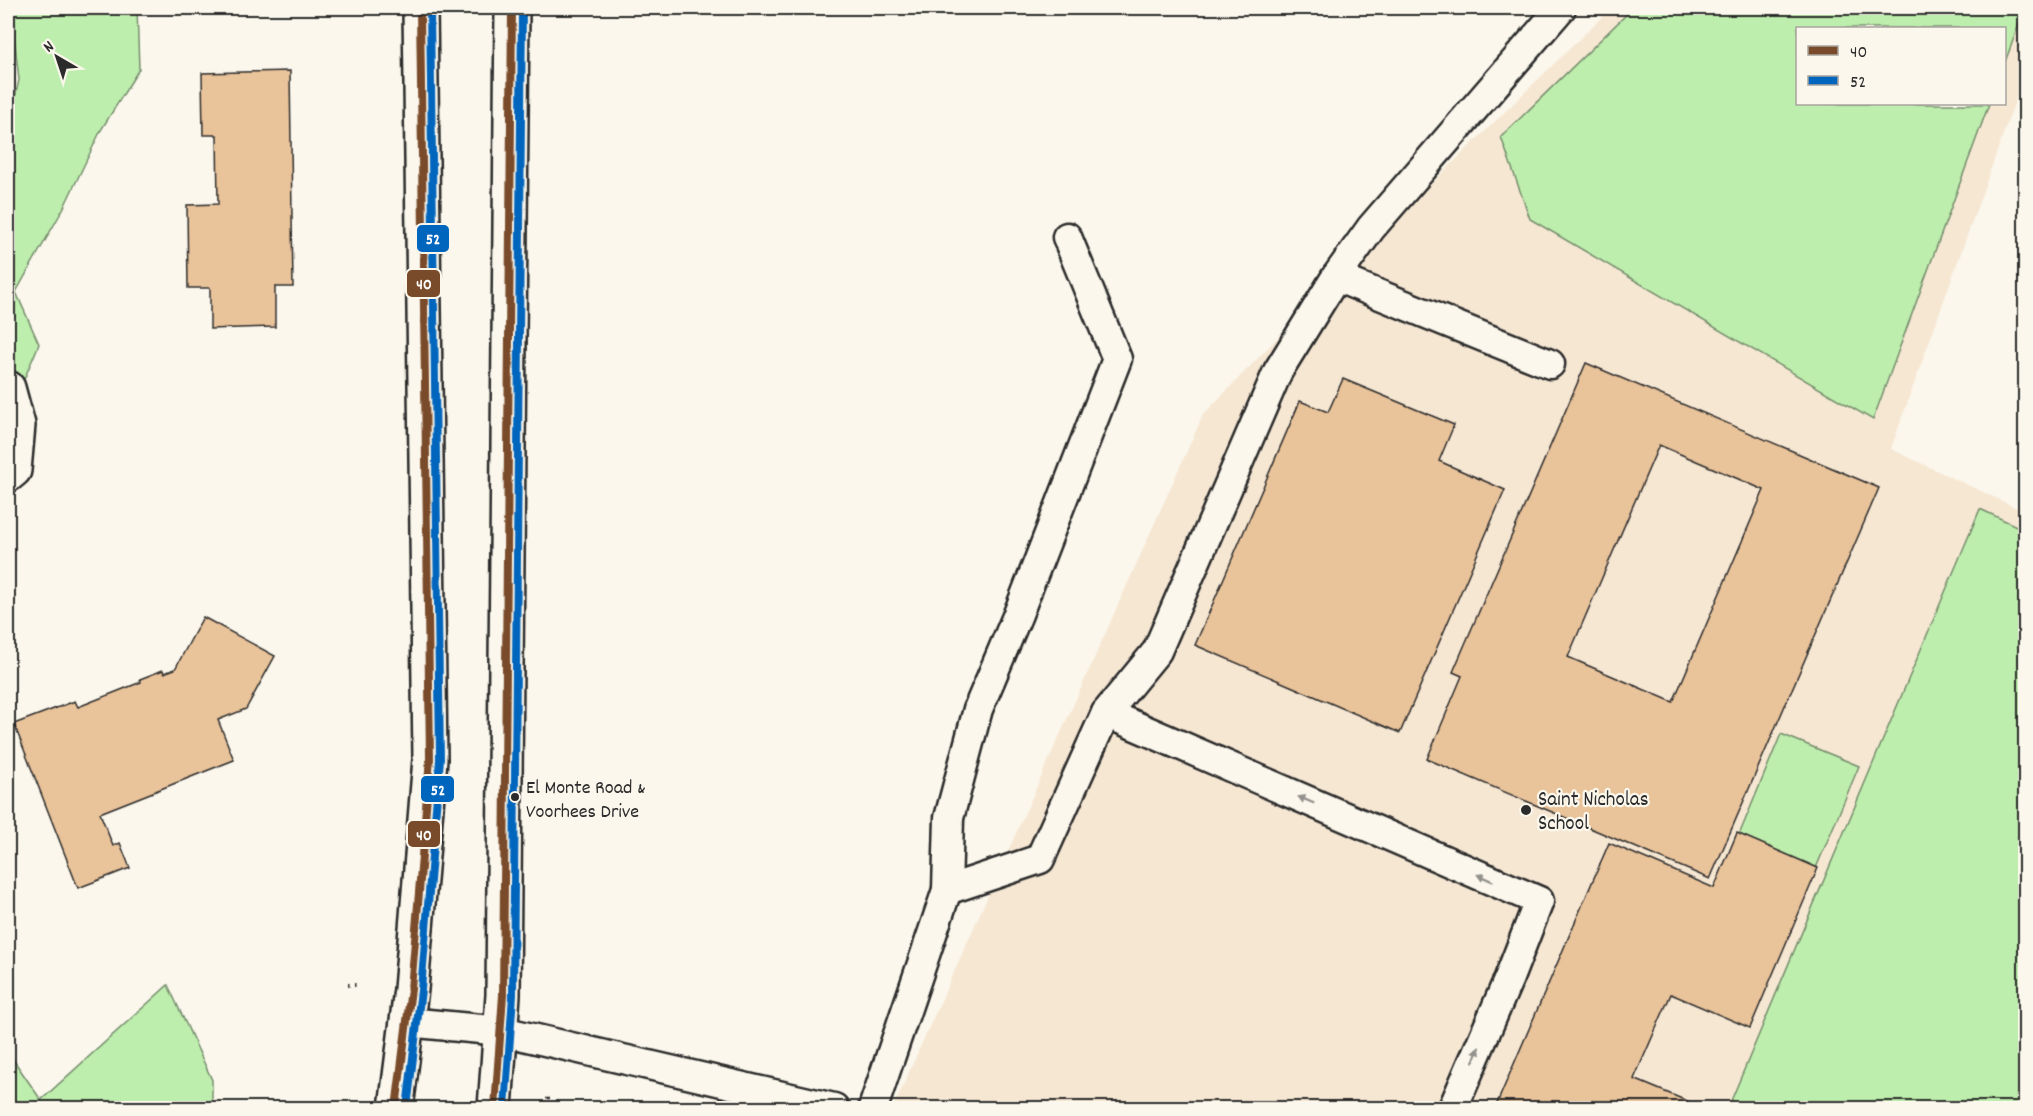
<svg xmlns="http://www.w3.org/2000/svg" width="2033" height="1116" font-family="Dekko,sans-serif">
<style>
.built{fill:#f6e7d3;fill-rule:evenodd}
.green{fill:#beeead;stroke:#748c6c;stroke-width:1.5}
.building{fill:#e9c39a;stroke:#2b2b2b;stroke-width:1.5;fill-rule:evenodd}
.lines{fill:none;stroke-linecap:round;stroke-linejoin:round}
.service-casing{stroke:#2b2b2b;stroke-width:33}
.minor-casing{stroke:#2b2b2b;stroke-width:38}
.secondary-casing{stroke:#2b2b2b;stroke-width:38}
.path{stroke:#2b2b2b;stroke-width:4;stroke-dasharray:1.5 4.5;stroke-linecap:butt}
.service{stroke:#fbf7ec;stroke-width:28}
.minor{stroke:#fbf7ec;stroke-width:33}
.secondary{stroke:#fbf7ec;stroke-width:33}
.bus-1-casing{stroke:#fbf7ec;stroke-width:12}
.bus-2-casing{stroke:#fbf7ec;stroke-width:12}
.bus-1{stroke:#7a4b2a;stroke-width:8}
.bus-2{stroke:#0065bd;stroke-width:8}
.oneway{fill:#93918c}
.bus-dot{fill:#2b2b2b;stroke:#fbf7ec;stroke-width:2}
.labels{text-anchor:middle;stroke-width:4.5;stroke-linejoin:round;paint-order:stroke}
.bus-label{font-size:20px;fill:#2b2b2b;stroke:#fbf7ec;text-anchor:start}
.poi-label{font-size:21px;fill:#2b2b2b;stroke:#fbf7ec;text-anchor:start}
.line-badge{stroke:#fbf7ec;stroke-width:2}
.badge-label{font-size:16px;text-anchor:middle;font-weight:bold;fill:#fff}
</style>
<rect width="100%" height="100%" fill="#fbf7ec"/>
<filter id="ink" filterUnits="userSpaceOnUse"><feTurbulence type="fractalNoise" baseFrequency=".0167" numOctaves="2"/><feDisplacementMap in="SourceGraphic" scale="12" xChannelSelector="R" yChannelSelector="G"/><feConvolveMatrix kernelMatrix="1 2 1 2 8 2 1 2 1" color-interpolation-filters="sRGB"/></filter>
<g filter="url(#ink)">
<!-- built -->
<path class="built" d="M1611,8H2025V73L1891,449L2025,512V1108H893L1203,415L1336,277ZM1798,28H2004V104H1798Z"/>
<!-- green -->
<g class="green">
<polygon points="11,8 137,8 139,69 101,130 63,209 16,292 39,344 8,417 8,128 19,80"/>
<polygon points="1633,8 2025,8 2005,62 2004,28 1798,28 1798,104 1989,104 1873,420 1530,219 1501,137"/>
<polygon points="1980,509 2025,530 2025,1108 1728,1108"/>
<polygon points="1781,734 1859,766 1816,868 1739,835"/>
<polygon points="168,985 212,1080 212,1108 8,1108 8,1052 41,1100"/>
</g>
<!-- building -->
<g class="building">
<polygon points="290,71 293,287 275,287 275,327 210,329 210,288 188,288 187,205 218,204 217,135 203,135 202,73"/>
<path d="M1586,363L1879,488L1710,879L1427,759L1462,676L1453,672ZM1659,445L1764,490L1673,702L1568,657Z"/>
<polygon points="1343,379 1454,425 1439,461 1505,490 1400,733 1195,645 1300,401 1328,412"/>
<polygon points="203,617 275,656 246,709 218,720 234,760 100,813 113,846 120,843 130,868 78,888 14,724 75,701 78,707 141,682 140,679 163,670 164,673 175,669"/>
<polygon points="1737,833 1818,868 1750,1028 1671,994 1634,1079 1704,1108 1495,1108 1609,843 1714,888"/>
</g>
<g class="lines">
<defs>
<g id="service">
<polyline points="1336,277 1550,364"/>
<polyline points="1106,713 1539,901 1509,978 1453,1108"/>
<polyline points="947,890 1040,859 1106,713 1157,651 1278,371 1336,277 1371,228 1561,8"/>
<polyline points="407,1022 502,1031 834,1108"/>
<polyline points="873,1108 947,890 949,818 978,709 1018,614 1117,359 1067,237"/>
</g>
<polyline id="minor" points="8,388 18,425 14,470 8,475"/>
<g id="secondary">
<polyline points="396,1108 411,989 430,759 420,8"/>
<polyline points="495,1108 503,995 512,8"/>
</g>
</defs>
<!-- service casing -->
<use href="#service" class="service-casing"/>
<!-- minor casing -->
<use href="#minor" class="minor-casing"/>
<!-- secondary casing -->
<use href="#secondary" class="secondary-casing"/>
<!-- path -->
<g class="path">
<polyline points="348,985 359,985"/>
<polyline points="540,1108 548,1100 548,1095"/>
</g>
<!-- service -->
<use href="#service" class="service"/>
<!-- minor -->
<use href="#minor" class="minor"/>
<!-- secondary -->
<use href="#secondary" class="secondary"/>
<defs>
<g id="bus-1">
<polyline points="396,1108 411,989 430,759 420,8"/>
<polyline points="495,1108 503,995 512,8"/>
</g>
<g id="bus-2">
<polyline points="407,1108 421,990 440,759 430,8"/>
<polyline points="505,1108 513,995 522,8"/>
</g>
</defs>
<!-- bus-1 casing -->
<use href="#bus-1" class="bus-1-casing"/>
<!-- bus-2 casing -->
<use href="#bus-2" class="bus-2-casing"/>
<!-- bus-1 -->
<use href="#bus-1" class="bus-1"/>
<!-- bus-2 -->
<use href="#bus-2" class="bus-2"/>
</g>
<!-- one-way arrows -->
<defs><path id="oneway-solid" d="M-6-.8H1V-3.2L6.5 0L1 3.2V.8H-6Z" transform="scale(1.5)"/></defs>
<g class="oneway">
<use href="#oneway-solid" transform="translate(1306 800) rotate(-157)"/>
<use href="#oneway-solid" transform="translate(1485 878) rotate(-156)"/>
<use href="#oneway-solid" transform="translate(1476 1055) rotate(-67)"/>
</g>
</g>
<!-- markers -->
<g class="bus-dot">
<circle cx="515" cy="797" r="5"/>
<circle cx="1526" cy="810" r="6"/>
</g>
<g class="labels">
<!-- bus labels -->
<g class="bus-label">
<text x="526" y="793">El Monte Road &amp;<tspan x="526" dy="24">Voorhees Drive</tspan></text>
</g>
<!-- poi labels -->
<g class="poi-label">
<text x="1538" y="805">Saint Nicholas<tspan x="1538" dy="24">School</tspan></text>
</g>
</g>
<g class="line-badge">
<rect x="416" y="224" width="34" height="29" rx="6" fill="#0065bd"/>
<rect x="406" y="269" width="35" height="29" rx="6" fill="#7a4b2a"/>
<rect x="420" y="775" width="35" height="28" rx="6" fill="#0065bd"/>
<rect x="407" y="820" width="34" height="28" rx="6" fill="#7a4b2a"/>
</g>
<g class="badge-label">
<text x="433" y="244">52</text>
<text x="424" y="289">40</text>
<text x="438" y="795">52</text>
<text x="424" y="840">40</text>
</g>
<!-- margin -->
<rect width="2033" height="1116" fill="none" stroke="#fbf7ec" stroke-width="30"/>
<rect x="15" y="15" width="2003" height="1086" fill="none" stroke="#2b2b2b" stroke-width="2" filter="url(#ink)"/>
<!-- legend -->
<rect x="1796" y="27" width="210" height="78" fill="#fbf7ec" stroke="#a8a59f" stroke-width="1.5"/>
<rect x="1808" y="46" width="30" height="9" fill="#7a4b2a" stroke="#a8a59f" stroke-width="1.5"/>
<text x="1850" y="57" font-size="18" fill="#2b2b2b">40</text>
<rect x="1808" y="76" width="30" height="9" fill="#0065bd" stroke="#a8a59f" stroke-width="1.5"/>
<text x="1850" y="87" font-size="18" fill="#2b2b2b">52</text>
<!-- north arrow -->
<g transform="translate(57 57) rotate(321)" stroke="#fbf7ec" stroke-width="4.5" paint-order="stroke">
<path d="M0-4.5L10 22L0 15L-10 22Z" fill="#2b2b2b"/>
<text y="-9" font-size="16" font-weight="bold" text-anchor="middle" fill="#2b2b2b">N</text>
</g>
</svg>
